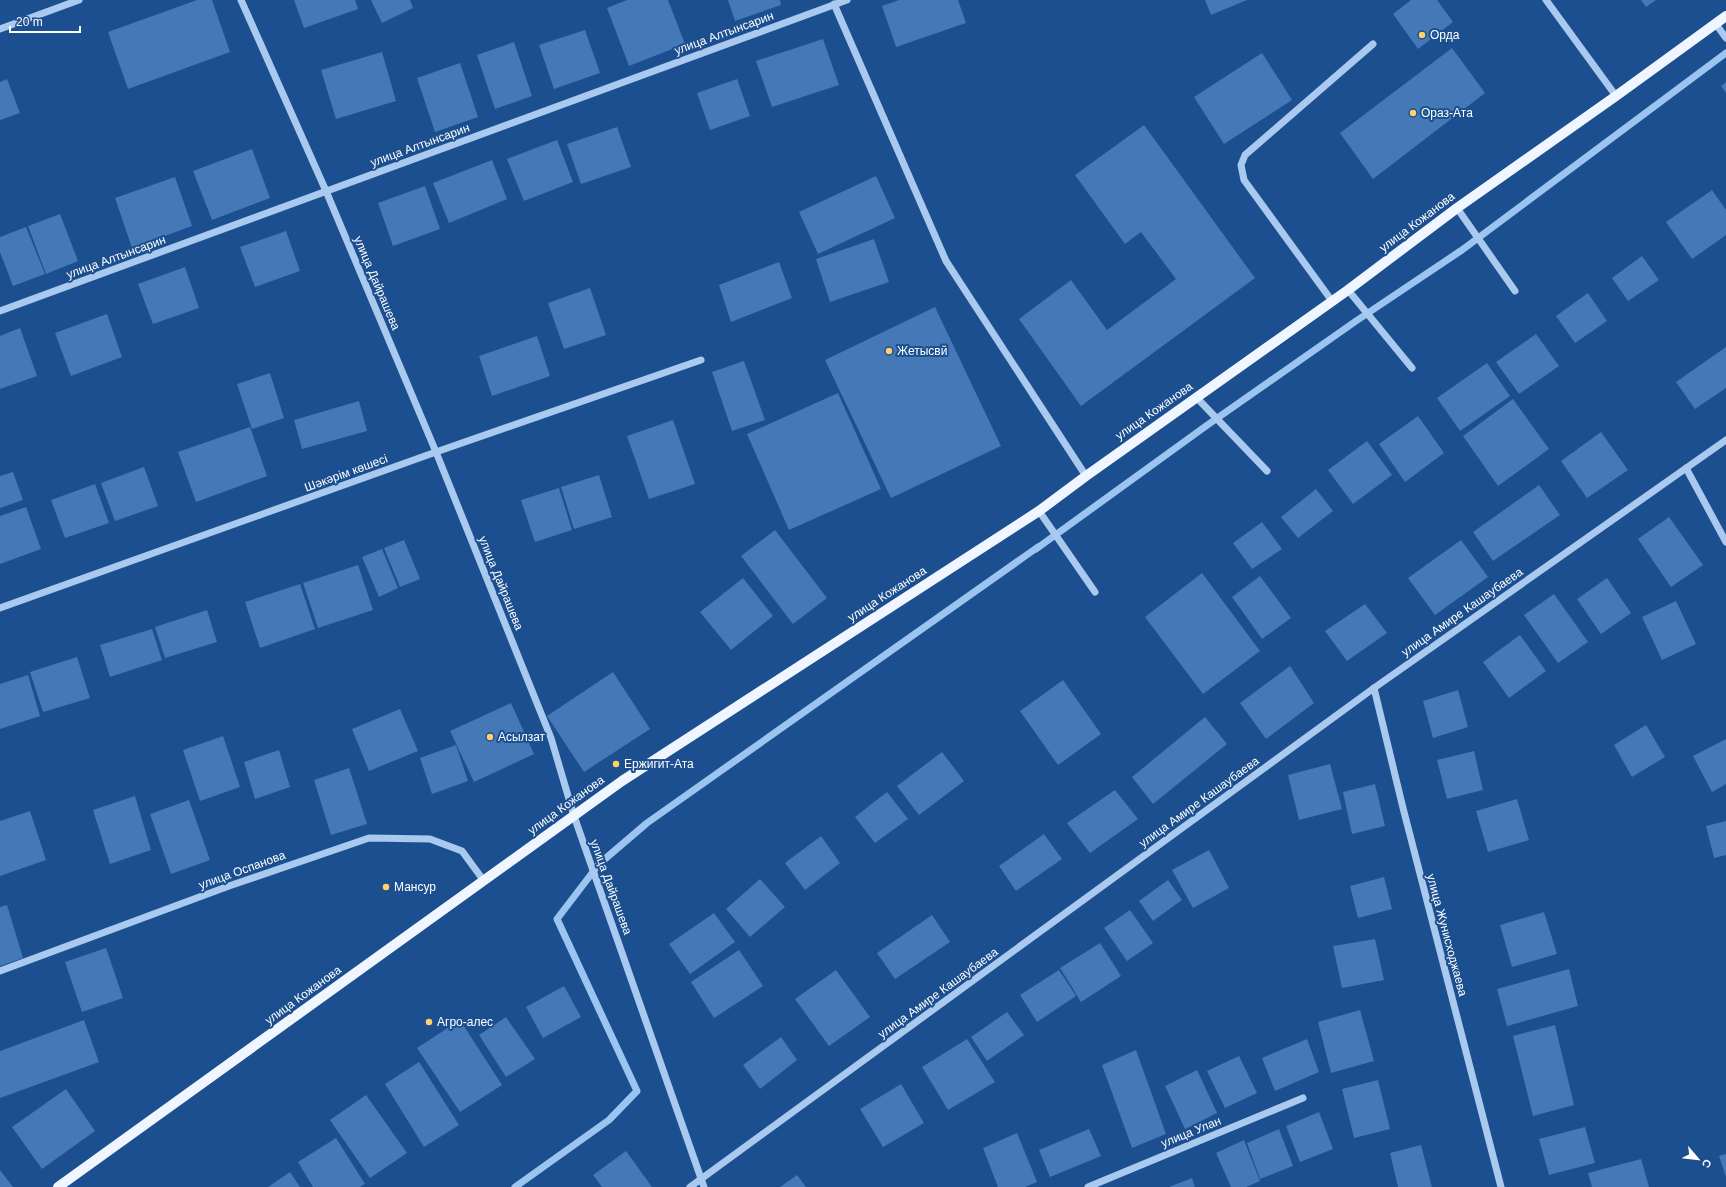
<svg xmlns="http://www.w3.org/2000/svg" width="1726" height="1187" font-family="Helvetica,sans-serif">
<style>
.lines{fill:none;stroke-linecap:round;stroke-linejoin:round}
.stream{stroke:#9cc4f0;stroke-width:7}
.building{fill:#4478b7}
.minor{stroke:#a9c9ee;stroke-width:7}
.major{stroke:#f0f6ff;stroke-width:10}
.poi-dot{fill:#ffd166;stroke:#1b4f8f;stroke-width:1.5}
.labels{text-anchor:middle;stroke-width:4;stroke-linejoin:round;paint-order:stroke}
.street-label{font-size:12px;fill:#fff;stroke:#1b4f8f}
.poi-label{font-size:12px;fill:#fff;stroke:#1b4f8f;text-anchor:start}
</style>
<rect width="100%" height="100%" fill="#1b4f8f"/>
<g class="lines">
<!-- stream -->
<g class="stream">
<polyline points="1036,549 1206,426 1356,321 1462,250 1726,53"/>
<polyline points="515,1187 609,1120 637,1091 557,919 599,864 647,823 1038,547"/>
</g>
</g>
<!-- building -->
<g class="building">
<polygon points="197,0 212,0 230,52 128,89 108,32"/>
<polygon points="294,0 355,0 358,9 304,28"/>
<polygon points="371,0 410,0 413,8 382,23"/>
<polygon points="627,0 668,0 685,44 629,66 607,8"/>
<polygon points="728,0 780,0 781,5 735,21"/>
<polygon points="899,0 958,0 966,23 896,47 882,6"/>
<polygon points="1205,0 1247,0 1211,15"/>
<polygon points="1411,0 1437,0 1453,22 1418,49 1393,14"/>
<polygon points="1641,0 1656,0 1646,7"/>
<polygon points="585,30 600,73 554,89 539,45"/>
<polygon points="823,39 839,85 772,107 756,61"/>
<polygon points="514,42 532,96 495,109 477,55"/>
<polygon points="1452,48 1485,93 1373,179 1340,133"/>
<polygon points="382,52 396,101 336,119 321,70"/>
<polygon points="1262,53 1292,100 1224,144 1194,97"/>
<polygon points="460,63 478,117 435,132 417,78"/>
<polygon points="7,79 20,113 0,120 0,82"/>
<polygon points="737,79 750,116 710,130 697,93"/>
<polygon points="1726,82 1726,93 1721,86"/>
<polygon points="1144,125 1255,278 1081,406 1019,319 1071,280 1107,330 1176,279 1141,232 1125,244 1075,175"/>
<polygon points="617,127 631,167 581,184 567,144"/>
<polygon points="557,140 573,182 524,201 507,159"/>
<polygon points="252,149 270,198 212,220 193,171"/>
<polygon points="492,160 507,199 449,223 433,183"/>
<polygon points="876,176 895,218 818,254 799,212"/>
<polygon points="175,177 192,226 132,248 115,198"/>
<polygon points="425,186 440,229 393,246 378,203"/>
<polygon points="1712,190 1726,210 1726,235 1692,259 1666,222"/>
<polygon points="60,214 78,261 46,274 28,226"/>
<polygon points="26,227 45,274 13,286 0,252 0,237"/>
<polygon points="286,231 300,271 255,287 240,247"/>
<polygon points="874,239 889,282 830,302 816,259"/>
<polygon points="1642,256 1659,280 1628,301 1612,278"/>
<polygon points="779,262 792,298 731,322 719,285"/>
<polygon points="185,267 199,308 153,324 138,284"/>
<polygon points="590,288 606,335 564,349 548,303"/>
<polygon points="1588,293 1607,321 1575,343 1556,316"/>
<polygon points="935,307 1001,446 891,498 825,360"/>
<polygon points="107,314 122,357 71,376 55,333"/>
<polygon points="20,328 37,376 0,389 0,336"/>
<polygon points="1536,334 1559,366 1519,394 1496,362"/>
<polygon points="537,336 550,376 492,396 479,356"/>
<polygon points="1726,347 1726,388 1695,409 1676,382"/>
<polygon points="744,361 765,420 732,431 712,372"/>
<polygon points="1487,363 1510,396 1460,431 1437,398"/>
<polygon points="270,373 284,418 252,429 237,384"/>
<polygon points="838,393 881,489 789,530 747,434"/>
<polygon points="1513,399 1549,449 1498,486 1463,436"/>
<polygon points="359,401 367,431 302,449 294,420"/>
<polygon points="1418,416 1444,453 1405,482 1379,444"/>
<polygon points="673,420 695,484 649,499 627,436"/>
<polygon points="250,427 267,476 196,502 178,452"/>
<polygon points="1601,432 1628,470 1587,498 1561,461"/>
<polygon points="1367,441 1392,475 1353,504 1328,470"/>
<polygon points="144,467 158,506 115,521 101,483"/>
<polygon points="13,472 23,500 0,508 0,476"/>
<polygon points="599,475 612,517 574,529 561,487"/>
<polygon points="95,484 109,523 65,538 51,500"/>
<polygon points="1539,485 1560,515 1493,561 1473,532"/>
<polygon points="559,488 572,530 535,542 521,500"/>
<polygon points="1316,489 1333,511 1298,538 1281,517"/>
<polygon points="26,507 41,549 0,564 0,516"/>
<polygon points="1669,517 1703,565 1671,587 1638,539"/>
<polygon points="1262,522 1282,549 1252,569 1233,543"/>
<polygon points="775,530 827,598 793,624 741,556"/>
<polygon points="404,540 420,579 400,587 384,548"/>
<polygon points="1461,540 1488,577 1435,615 1408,578"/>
<polygon points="382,549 398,588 379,597 362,557"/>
<polygon points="358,565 373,610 318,628 303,583"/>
<polygon points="1202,573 1260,651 1203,694 1145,617"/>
<polygon points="1260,576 1291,618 1262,639 1232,597"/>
<polygon points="743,578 773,616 731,650 700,612"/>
<polygon points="1607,578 1631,613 1601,634 1577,599"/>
<polygon points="300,584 315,629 260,648 245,602"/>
<polygon points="1554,594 1588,642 1558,663 1524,615"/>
<polygon points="1676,601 1696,644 1662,660 1642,617"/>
<polygon points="1365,604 1387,633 1347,661 1325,631"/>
<polygon points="207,610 217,642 165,658 155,627"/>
<polygon points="152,629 162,660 110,677 100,645"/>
<polygon points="1520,635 1546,671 1509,698 1483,662"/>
<polygon points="77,657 90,698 43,712 30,672"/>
<polygon points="1290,666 1314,703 1266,739 1240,703"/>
<polygon points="613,672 650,729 584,772 547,716"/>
<polygon points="28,675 40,716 0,729 0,684"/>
<polygon points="1063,680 1101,734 1058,765 1020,711"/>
<polygon points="1458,690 1468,727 1433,738 1423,701"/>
<polygon points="511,703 534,754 474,782 450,731"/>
<polygon points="400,709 418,751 369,771 352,729"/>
<polygon points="1205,717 1227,744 1153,804 1132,777"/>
<polygon points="1646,725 1665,757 1632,777 1614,745"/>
<polygon points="223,736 240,787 200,801 183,750"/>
<polygon points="1726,739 1726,784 1712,792 1693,756"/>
<polygon points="456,745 468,781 432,794 420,758"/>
<polygon points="279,750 290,787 255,799 244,762"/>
<polygon points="1474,751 1483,790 1447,799 1437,760"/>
<polygon points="942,752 964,781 919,815 897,786"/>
<polygon points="1330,764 1342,809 1299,820 1288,775"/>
<polygon points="349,768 367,824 331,835 314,780"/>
<polygon points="1375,784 1385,826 1352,834 1343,792"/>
<polygon points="1115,790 1138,819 1090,853 1067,823"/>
<polygon points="887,792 908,819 875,843 855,817"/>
<polygon points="135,796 151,850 110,864 93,810"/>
<polygon points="1517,799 1529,840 1488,852 1476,811"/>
<polygon points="189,800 210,860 171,874 150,814"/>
<polygon points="30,811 46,860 0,876 0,821"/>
<polygon points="1726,821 1726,855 1714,858 1706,826"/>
<polygon points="1044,834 1062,859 1016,891 999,866"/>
<polygon points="821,836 840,863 805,890 785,863"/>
<polygon points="1209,850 1229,888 1193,908 1172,870"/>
<polygon points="1384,877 1392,909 1358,918 1350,886"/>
<polygon points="760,879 785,907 750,937 726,909"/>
<polygon points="1168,880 1182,900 1153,921 1139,901"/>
<polygon points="7,905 23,958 0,966 0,907"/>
<polygon points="1130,910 1153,943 1127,961 1104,928"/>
<polygon points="1544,912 1557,954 1512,967 1500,925"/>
<polygon points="714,913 735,942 690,974 669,944"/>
<polygon points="932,915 950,942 895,979 877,953"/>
<polygon points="1375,939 1384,980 1342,988 1333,946"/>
<polygon points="1100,943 1121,976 1081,1002 1060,968"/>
<polygon points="106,948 123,998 82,1012 65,962"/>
<polygon points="739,950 763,986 714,1018 691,982"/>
<polygon points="1569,969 1578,1006 1507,1026 1497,989"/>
<polygon points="836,970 870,1017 829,1046 795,999"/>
<polygon points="1059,970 1076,996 1037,1022 1020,995"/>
<polygon points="564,986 581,1017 543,1038 526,1007"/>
<polygon points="1360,1010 1374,1061 1331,1073 1318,1022"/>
<polygon points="1007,1012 1024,1035 987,1061 971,1037"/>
<polygon points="506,1017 535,1059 506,1077 479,1035"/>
<polygon points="84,1020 99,1062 0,1098 0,1051"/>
<polygon points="460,1020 502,1085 460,1112 417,1048"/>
<polygon points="1555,1025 1574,1105 1533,1116 1513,1036"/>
<polygon points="781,1037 797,1060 760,1089 743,1065"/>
<polygon points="967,1039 995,1082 948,1110 922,1067"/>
<polygon points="1307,1039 1319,1072 1275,1091 1262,1058"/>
<polygon points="1136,1050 1166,1134 1132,1148 1102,1065"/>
<polygon points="1239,1056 1257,1093 1225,1108 1207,1071"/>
<polygon points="419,1062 459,1125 424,1147 385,1084"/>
<polygon points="1197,1070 1217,1113 1185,1129 1165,1086"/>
<polygon points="1378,1080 1390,1129 1354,1138 1342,1089"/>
<polygon points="901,1084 924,1123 883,1147 860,1109"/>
<polygon points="66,1089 95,1131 42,1169 12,1127"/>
<polygon points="366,1095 407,1153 370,1178 330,1120"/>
<polygon points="1319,1112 1333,1149 1300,1162 1286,1126"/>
<polygon points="1585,1127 1595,1163 1549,1175 1539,1139"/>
<polygon points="1089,1129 1101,1156 1050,1177 1039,1150"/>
<polygon points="1279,1129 1293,1166 1260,1179 1247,1143"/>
<polygon points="1017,1133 1037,1182 1025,1187 998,1187 983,1148"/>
<polygon points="336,1138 365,1184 360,1187 313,1187 298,1162"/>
<polygon points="1244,1140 1260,1181 1246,1187 1231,1187 1216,1153"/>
<polygon points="1421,1145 1432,1187 1398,1187 1390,1153"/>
<polygon points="626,1151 652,1187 602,1187 593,1175"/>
<polygon points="1726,1154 1726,1177 1719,1156"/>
<polygon points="1641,1159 1649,1187 1592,1187 1588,1173"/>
<polygon points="0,1170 13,1187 0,1187"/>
<polygon points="290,1172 300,1187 268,1187"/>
<polygon points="797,1175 806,1187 780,1187"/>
<polygon points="1192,1178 1195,1187 1169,1187"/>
</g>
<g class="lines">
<!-- minor -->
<g class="minor">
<polyline points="241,0 326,191 436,452 551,738 574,816 704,1187"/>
<polyline points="1546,0 1616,96"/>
<polyline points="834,4 946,261 1086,476"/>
<polyline points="1715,23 1726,38"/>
<polyline points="0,29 79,0"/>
<polyline points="1457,208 1515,291"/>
<polyline points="1348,290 1412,368"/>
<polyline points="1332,301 1244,180 1241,165 1245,155 1373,44"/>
<polyline points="0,311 847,0"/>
<polyline points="1196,397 1267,471"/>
<polyline points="1686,468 1726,542"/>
<polyline points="1039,511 1095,592"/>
<polyline points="0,608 436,452 701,360"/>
<polyline points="1374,688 1403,808 1501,1187"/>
<polyline points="0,971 229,886 369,838 430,839 462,851 484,881"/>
<polyline points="690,1187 1374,688 1726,440"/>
<polyline points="1088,1187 1303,1098"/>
</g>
<!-- major -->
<polyline class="major" points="58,1187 622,781 1039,511 1086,476 1348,290 1457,208 1616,96 1726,16"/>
</g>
<!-- markers -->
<g class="poi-dot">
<circle cx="1422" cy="35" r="4"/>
<circle cx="1413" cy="113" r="4"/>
<circle cx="889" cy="351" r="4"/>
<circle cx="490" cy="737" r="4"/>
<circle cx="616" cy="764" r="4"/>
<circle cx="386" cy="887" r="4"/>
<circle cx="429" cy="1022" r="4"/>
</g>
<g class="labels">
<!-- street labels -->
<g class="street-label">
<text transform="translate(724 33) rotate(-20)" y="4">улица Алтынсарин</text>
<text transform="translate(420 145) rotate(-20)" y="4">улица Алтынсарин</text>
<text transform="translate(1417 222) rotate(-37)" y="4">улица Кожанова</text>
<text transform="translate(116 257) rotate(-20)" y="4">улица Алтынсарин</text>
<text transform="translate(377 283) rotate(67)" y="4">улица Дайрашева</text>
<text transform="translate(1154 411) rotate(-35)" y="4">улица Кожанова</text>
<text transform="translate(346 473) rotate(-20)" y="4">Шәкәрім көшесі</text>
<text transform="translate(501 583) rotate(68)" y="4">улица Дайрашева</text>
<text transform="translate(887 594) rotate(-33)" y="4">улица Кожанова</text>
<text transform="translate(1462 612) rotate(-35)" y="4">улица Амире Кашаубаева</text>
<text transform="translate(1199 802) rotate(-36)" y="4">улица Амире Кашаубаева</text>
<text transform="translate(566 805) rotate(-36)" y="4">улица Кожанова</text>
<text transform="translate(242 870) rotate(-20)" y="4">улица Оспанова</text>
<text transform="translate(611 887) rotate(70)" y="4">улица Дайрашева</text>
<text transform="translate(1447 935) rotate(75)" y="4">улица Жунисходжаева</text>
<text transform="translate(938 993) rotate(-36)" y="4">улица Амире Кашаубаева</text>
<text transform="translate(303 995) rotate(-36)" y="4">улица Кожанова</text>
<text transform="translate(1191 1132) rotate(-22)" y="4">улица Улан</text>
</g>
<!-- poi labels -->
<g class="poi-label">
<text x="1430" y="39">Орда</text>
<text x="1421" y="117">Ораз-Ата</text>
<text x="897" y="355">Жетысвй</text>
<text x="498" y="741">Асылзат</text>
<text x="624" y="768">Ержигит-Ата</text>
<text x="394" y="891">Мансур</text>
<text x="437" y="1026">Агро-алес</text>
</g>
</g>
<!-- north arrow -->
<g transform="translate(1698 1159) rotate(118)" stroke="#1b4f8f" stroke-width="3" paint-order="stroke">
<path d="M0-3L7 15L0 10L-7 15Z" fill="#ffffff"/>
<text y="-6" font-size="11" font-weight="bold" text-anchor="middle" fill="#ffffff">С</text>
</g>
<!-- scale -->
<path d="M10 26v6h70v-6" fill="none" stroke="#ffffff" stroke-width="2"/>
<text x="16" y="26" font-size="12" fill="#ffffff" stroke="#1b4f8f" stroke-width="3" paint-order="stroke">20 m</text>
</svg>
